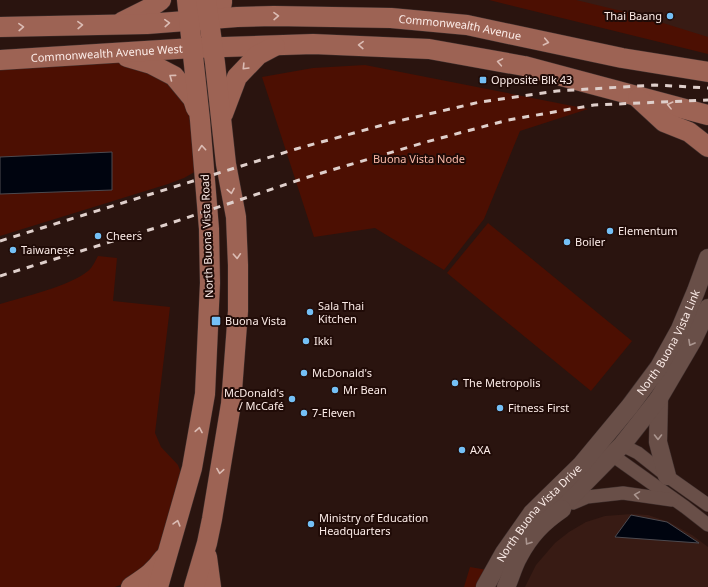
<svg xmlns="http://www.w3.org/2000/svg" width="708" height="587" font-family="'Noto Sans',sans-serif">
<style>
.built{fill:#381b14}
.green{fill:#4c0f02}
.water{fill:#00040f;stroke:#4c4a50}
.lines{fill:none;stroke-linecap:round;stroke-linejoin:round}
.street-casing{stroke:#40312f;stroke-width:14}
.secondary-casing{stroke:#40312f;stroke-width:19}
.primary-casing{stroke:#40312f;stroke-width:21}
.street{stroke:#694f48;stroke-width:13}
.secondary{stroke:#694f48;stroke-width:18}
.primary{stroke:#9d6354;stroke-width:20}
.rail{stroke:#dfcfcb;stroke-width:3;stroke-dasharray:7 7;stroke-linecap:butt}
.oneway{stroke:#dbbcb4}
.oneway2{stroke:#ab9690}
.poi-dot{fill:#74c0f6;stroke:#200b07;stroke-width:1.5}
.labels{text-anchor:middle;stroke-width:4;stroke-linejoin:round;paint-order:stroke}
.poi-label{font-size:11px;fill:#fcece8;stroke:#200b07;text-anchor:start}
.street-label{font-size:11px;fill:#fcece8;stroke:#200b07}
.park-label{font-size:11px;fill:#f9b8a7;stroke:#200b07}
</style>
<rect width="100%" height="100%" fill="#2a140f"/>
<!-- built -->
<g class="built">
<polygon points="532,0 708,0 708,49"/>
<polygon points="632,514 648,515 669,522 692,535 708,547 708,587 525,587 536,565 555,543 569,532 586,522 605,516"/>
</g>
<!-- green -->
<g class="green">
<polygon points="489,0 576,0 634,14 708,37 708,54"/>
<polygon points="51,56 151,64 193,99 205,166 184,178 168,184 0,236 0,60"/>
<polygon points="365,65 588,109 520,131 484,219 444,270 375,228 314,237 262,77 313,68"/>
<polygon points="488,223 632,341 591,391 447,273"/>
<path d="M98,256L117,258L113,301L170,307L155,433L161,447L178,465L182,476L163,551L126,583L115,587H0V304C23,297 70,286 88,271C93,267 95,261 98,256Z"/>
<polygon points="470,567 505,573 496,587 464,587"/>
</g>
<!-- water -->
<g class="water">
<polygon points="112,152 112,190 0,194 0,157"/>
<polygon points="631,515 667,522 699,543 615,537"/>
</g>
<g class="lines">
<defs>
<g id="street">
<polyline points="622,445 638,453 667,476 708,505"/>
<polyline points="612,455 685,507 708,525"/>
<polyline points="573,503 587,497 623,493 672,500"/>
</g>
<g id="secondary">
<polyline points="659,398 658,442 667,476"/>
<polyline points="553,515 622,445 659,398 693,340 708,308"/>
<path id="s1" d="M485,587L504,553L532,513L581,465L630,406L659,367L680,329L696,291L708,258"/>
<path d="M506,587C511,577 513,566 519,556C530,535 543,522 562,509"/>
</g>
<g id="primary">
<polyline points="208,19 222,3 222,0"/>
<polyline points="122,22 148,9 161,0"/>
<path id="s2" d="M0,27L147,24L237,17L274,16L391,18L467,25L622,58L708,72"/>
<polyline points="127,57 151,64 174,76 193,99 196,108"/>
<path id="s3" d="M0,60L193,48L313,44L429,49L524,66L708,115"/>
<polyline points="638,98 664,122 689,132 708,147"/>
<polyline points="223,114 237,77 258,55 275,46"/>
<polyline points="207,557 211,587"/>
<path d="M131,587C146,577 153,573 164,558"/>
<polyline points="158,587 192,468 205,394 210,283 209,229 200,120 187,0"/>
<polyline points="194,587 207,543 212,519 231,404 238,311 238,265 236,217 226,164 215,63 206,0"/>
</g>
</defs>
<!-- street casing -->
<use href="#street" class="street-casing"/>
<!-- secondary casing -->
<use href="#secondary" class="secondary-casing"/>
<!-- primary casing -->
<use href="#primary" class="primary-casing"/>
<!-- street -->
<use href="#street" class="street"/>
<!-- secondary -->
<use href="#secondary" class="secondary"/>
<!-- primary -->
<use href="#primary" class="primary"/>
<!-- rail -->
<g class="rail">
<polyline points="0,241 296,149 390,123 480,102 557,91 655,85 708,88"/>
<polyline points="0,276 165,225 305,178 426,142 508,120 594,105 708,100"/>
</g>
</g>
<!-- one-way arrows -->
<defs><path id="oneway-chevron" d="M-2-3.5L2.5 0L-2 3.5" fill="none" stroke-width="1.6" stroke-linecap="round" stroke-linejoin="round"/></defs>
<g class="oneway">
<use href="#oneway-chevron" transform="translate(276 16) rotate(-1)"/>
<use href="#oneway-chevron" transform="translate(167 23) rotate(-3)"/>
<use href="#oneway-chevron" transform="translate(80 25) rotate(-2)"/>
<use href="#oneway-chevron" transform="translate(21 27) rotate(-2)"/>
<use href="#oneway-chevron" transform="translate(546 42) rotate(12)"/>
<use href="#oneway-chevron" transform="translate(361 45) rotate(-178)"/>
<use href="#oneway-chevron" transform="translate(500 62) rotate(-170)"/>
<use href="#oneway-chevron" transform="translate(245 67) rotate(134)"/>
<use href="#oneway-chevron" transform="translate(172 77) rotate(-143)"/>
<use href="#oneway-chevron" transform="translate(670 105) rotate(-166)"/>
<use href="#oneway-chevron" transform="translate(202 148) rotate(-95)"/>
<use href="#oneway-chevron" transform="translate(231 191) rotate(80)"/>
<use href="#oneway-chevron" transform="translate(237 256) rotate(87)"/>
<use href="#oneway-chevron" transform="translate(199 430) rotate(-80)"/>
<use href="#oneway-chevron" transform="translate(220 471) rotate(99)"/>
<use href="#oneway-chevron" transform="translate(177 523) rotate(-74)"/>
</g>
<g class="oneway2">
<use href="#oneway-chevron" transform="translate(691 343) rotate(119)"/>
<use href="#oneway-chevron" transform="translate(658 437) rotate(90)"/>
<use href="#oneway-chevron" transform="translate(637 495) rotate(-171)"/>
<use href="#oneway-chevron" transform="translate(528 542) rotate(123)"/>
</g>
<!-- markers -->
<g class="poi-dot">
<circle cx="670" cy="16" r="4"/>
<rect x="479" y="76" width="8" height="8" rx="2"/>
<circle cx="610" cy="231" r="4"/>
<circle cx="98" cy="236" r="4"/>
<circle cx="567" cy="242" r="4"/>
<circle cx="13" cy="250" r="4"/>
<circle cx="310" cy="312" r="4"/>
<rect x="211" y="316" width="10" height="10" rx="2"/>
<circle cx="306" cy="341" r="4"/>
<circle cx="304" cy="373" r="4"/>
<circle cx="455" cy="383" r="4"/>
<circle cx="335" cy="390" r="4"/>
<circle cx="292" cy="399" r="4"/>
<circle cx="500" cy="408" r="4"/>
<circle cx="304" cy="413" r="4"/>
<circle cx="462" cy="450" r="4"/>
<circle cx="311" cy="524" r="4"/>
</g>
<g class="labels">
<!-- poi labels -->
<g class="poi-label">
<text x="662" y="20" text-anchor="end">Thai Baang</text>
<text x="491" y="84">Opposite Blk 43</text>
<text x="618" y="235">Elementum</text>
<text x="106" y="240">Cheers</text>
<text x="575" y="246">Boiler</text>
<text x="21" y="254">Taiwanese</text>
<text x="318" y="310">Sala Thai<tspan x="318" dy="13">Kitchen</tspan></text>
<text x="225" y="325">Buona Vista</text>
<text x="314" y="345">Ikki</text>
<text x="312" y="377">McDonald's</text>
<text x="463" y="387">The Metropolis</text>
<text x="343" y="394">Mr Bean</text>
<text x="284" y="397" text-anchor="end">McDonald's<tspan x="284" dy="13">/ McCafé</tspan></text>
<text x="508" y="412">Fitness First</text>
<text x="312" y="417">7-Eleven</text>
<text x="470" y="454">AXA</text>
<text x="319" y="522">Ministry of Education<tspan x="319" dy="13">Headquarters</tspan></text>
</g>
<!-- street labels -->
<g class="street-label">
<text dy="4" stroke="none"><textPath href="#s2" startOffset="461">Commonwealth Avenue</textPath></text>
<text dy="4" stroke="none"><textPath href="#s3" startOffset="107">Commonwealth Avenue West</textPath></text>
<text transform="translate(207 236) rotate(-92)" y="4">North Buona Vista Road</text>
<text dy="4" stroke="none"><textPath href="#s1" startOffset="308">North Buona Vista Link</textPath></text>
<text dy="4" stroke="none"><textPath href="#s1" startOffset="92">North Buona Vista Drive</textPath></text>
</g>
<!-- park labels -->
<g class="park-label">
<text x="419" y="163">Buona Vista Node</text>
</g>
</g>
</svg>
